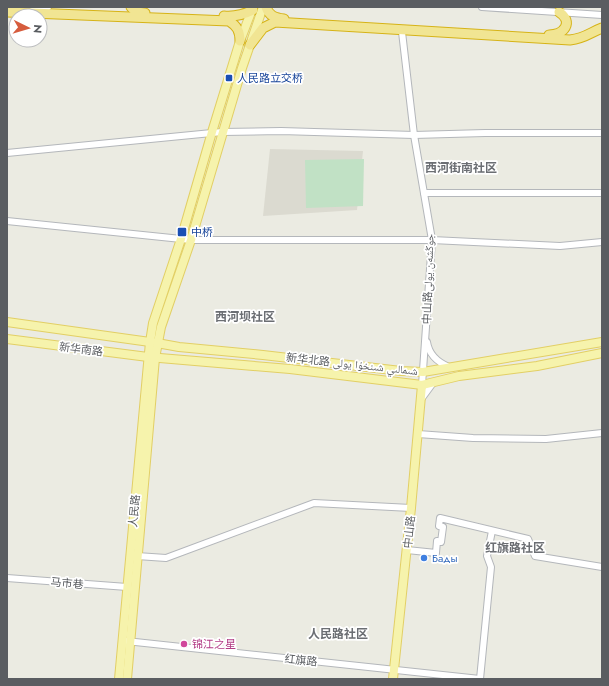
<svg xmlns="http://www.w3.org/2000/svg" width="609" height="686" font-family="Jost,'Noto Naskh Arabic','Noto Sans SC',sans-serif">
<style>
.education{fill:#dbdad0}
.green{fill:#c1e1c5}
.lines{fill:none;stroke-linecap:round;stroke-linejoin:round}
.minor-casing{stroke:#b4b7bb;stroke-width:8}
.major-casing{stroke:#e2cf65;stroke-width:10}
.highway-casing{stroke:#d6b317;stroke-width:11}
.minor{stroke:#fff;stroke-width:6}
.major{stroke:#f6f3ac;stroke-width:8}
.highway{stroke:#f1e593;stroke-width:9}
.transit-dot{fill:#1a4fb4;stroke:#fff;stroke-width:1.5}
.shop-dot{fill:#3f7fe0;stroke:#fff;stroke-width:1.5}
.hotel-dot{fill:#d1479c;stroke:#fff;stroke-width:1.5}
.labels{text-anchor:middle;stroke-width:3.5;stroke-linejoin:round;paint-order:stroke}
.transit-label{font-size:11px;fill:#164399;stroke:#fff;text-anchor:start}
.street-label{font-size:11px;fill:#5a5d61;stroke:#fff}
.shop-label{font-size:11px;fill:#366cbe;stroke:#fff;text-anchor:start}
.hotel-label{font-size:11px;fill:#b23c85;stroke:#fff;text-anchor:start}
.neighbourhood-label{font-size:12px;font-weight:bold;fill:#6b6e73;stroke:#fff}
</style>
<rect width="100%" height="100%" fill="#ebebe2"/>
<!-- education -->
<polygon class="education" points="270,149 363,151 357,210 263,216"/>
<!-- green -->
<polygon class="green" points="364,159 363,206 306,208 305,160"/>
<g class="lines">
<defs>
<g id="minor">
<polyline points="482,7 602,15"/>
<polyline points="32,11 48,7"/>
<polyline points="402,32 414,135 432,240 422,385"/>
<polyline points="7,153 222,132 281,131 414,135 485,133 602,133"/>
<polyline points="424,193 602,193"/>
<polyline points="7,221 191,240 432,240 560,246 602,242"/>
<path d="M427,342C429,355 437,362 449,367"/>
<polyline points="422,398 433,383"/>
<polyline points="418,434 473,438 546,439 602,433"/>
<polyline points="407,550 436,553 437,541 441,542 443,527 439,526 440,518 528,539 535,556 602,567"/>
<polyline points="137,556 166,558 314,503 411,508"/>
<polyline points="7,578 127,587"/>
<polyline points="126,641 480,679"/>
<polyline points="480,679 491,567 487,556 492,531"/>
</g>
<g id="major">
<polyline points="7,322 157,343 179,347 263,355 401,371 423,372 602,342"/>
<polyline points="7,339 148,357 290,369 422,385 459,376 537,366 602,353"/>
<polyline points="119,679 150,342 153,323 181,239 212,132 240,41 253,7"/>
<polyline points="127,679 155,358 161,327 191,240 242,68 263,7"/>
<polyline points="393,679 411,508 422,385"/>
</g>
<g id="highway">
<polyline points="131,7 136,12 145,13"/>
<path d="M266,7C269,16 275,18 284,19"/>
<path d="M7,12L229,21C237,26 240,31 240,41"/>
<path d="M224,16C235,17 243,15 253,10"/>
<path d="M549,35C564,35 574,22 559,12"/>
<path d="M250,45L263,28L275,22L570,40C586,38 589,33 602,28"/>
</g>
</defs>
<!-- minor casing -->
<use href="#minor" class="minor-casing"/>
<!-- major casing -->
<use href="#major" class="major-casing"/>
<!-- highway casing -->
<use href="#highway" class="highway-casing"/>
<!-- minor -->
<use href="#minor" class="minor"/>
<!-- major -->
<use href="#major" class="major"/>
<!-- highway -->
<use href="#highway" class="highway"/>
</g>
<!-- markers -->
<g class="transit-dot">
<rect x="225" y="74" width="8" height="8" rx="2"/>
<rect x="177" y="227" width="10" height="10" rx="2"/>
</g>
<circle class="shop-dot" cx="424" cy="558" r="4"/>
<circle class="hotel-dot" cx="184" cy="644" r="4"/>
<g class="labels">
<!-- transit labels -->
<g class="transit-label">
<text x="237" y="82">人民路立交桥</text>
<text x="191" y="236">中桥</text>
</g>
<!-- street labels -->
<g class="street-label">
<text transform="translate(428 279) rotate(-88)" y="4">中山路جوڭشەن يولى</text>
<text transform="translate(81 349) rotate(7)" y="4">新华南路</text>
<text transform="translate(352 364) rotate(6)" y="4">新华北路 شىمالىي شىنخۇا يولى</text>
<text transform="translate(134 511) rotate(-85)" y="4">人民路</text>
<text transform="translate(409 532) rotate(-84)" y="4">中山路</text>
<text transform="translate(67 583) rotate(5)" y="4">马市巷</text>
<text transform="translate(301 660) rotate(6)" y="4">红旗路</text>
</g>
<!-- shop labels -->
<g class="shop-label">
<text x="432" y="562">Бады</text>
</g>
<!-- hotel labels -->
<g class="hotel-label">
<text x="192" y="648">锦江之星</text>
</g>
<!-- neighbourhood labels -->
<g class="neighbourhood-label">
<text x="461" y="172">西河街南社区</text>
<text x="245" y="321">西河坝社区</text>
<text x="515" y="552">红旗路社区</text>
<text x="338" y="638">人民路社区</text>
</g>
</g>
<!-- border -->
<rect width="609" height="686" fill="none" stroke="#5a5d61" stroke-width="16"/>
<!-- north arrow -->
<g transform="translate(28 28) rotate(95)"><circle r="19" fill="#ffffff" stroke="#bdbec0"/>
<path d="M0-3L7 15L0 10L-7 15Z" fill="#d65c3d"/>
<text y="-6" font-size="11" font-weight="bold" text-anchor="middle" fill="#5a5d61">N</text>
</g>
</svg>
